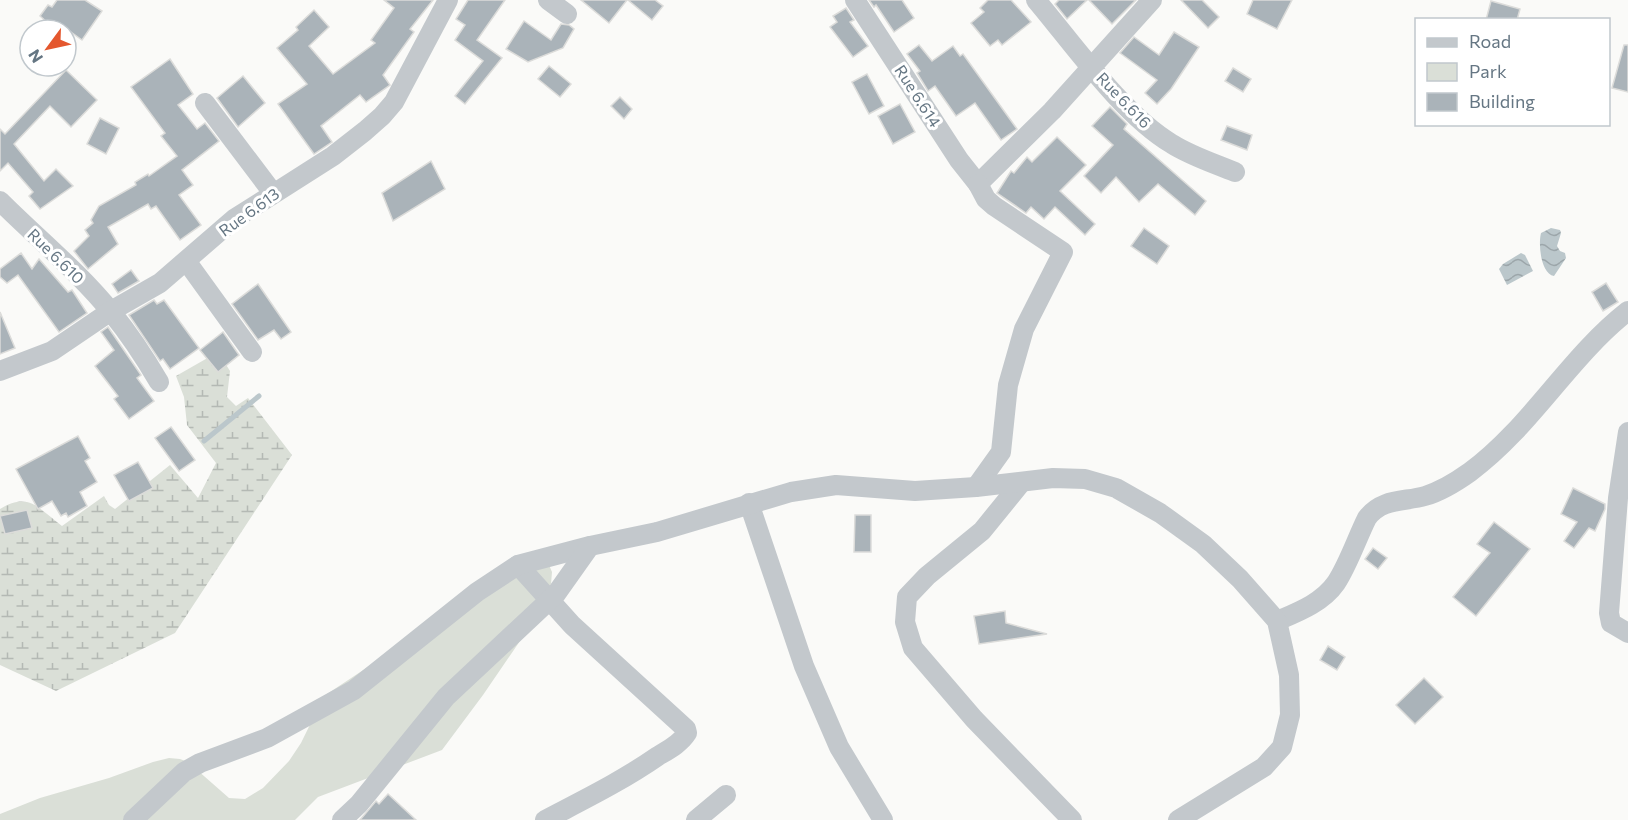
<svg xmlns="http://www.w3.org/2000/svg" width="1628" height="820" font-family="Commissioner,sans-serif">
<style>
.green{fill:#dadfd7}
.wetland{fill:url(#wetland-marsh)}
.water{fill:url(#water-waves)}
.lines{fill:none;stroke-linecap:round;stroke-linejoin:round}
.stream{stroke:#bbc7cb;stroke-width:5}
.building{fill:#aab3b9;stroke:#dcdcda;stroke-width:1.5}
.street{stroke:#c3c8cc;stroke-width:20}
.labels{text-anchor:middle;stroke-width:6;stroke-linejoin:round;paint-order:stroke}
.street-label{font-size:16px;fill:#657683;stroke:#fff}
</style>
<defs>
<pattern id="wetland-marsh" width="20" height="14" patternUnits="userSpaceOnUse" patternTransform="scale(1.5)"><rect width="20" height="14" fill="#dadfd7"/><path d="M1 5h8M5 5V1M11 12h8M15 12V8" fill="none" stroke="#b4b9b4"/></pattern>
<pattern id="water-waves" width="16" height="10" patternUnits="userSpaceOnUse" patternTransform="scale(1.5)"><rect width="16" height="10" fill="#bbc7cb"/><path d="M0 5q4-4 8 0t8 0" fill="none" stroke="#9ca6aa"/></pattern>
</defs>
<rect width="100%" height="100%" fill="#fafaf8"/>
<!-- green -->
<polygon class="green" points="537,555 549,565 552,572 551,584 522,638 483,695 442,750 318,797 295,820 0,820 0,814 40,798 109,778 153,762 169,758 180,759 188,762 229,798 245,799 263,788 289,761 301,743 324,696"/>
<!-- wetland -->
<path class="wetland" d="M218,352L230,371L227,397L236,406L248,398L292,455L175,633L56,691L0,665V509C29,491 39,509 62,526L104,496L109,505L115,509L170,465L198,498L216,463L187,425L184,397L176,376Z"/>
<!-- water -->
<g class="water">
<path d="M1551,228L1560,230L1561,233L1557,246L1560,251L1565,253L1566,258L1554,276C1541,274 1538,245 1541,233Z"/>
<polygon points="1521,253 1525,255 1533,271 1507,285 1499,269 1503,264"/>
</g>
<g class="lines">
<!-- stream -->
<polyline class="stream" points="204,441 259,396"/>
</g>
<!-- building -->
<g class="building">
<polygon points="57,0 85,0 102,11 82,40 61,25 56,30 40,16 48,5 52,7"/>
<polygon points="384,0 433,0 410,29 414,32 383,75 390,85 366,102 360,95 321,126 332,142 314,154 278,104 307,84 277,48 298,30 296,27 314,10 329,27 309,46 333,74 375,43 371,40 394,8"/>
<polygon points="468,0 505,0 477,40 502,58 465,104 455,96 483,61 455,40 465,25 456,19"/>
<polygon points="581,0 627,0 609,23"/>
<polygon points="628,0 655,0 663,6 652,20"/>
<polygon points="869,0 902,0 914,18 894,32 876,5 874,7"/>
<polygon points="988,0 1011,0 1031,22 1002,45 998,40 990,46 971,23 984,12 980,8"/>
<polygon points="1059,0 1087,0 1067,19 1055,4"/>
<polygon points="1089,0 1136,0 1112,24"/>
<polygon points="1181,0 1202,0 1219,17 1208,28"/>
<polygon points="1253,0 1292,0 1277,29 1247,14"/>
<polygon points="1491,1 1520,9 1517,20 1486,20"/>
<polygon points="846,8 854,20 850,22 868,46 853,57 830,27 837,22 833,16"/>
<polygon points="524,21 551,40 561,24 569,25 574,29 563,48 528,62 506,49"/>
<polygon points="1174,32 1199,47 1171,89 1157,104 1145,93 1157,80 1120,53 1134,37 1159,55"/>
<polygon points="919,45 932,61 953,46 960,56 963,54 1017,129 1001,140 975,103 956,116 935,86 928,91 917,73 920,71 907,54"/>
<polygon points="1624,45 1628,45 1628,92 1612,88"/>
<polygon points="170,59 193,94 178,105 197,129 205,123 219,141 182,170 193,185 179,195 201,225 180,240 156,206 151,209 148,204 108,227 118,244 88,269 74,251 89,236 85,230 93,223 91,220 99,206 136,185 135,182 148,174 149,176 177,156 161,136 165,133 131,87"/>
<polygon points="549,66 571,84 560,97 538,79"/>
<polygon points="1233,68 1251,79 1243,92 1225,81"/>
<polygon points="66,70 97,100 71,127 50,106 14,144 44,181 56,169 73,186 40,209 29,196 33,192 8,163 0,171 0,129 5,134"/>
<polygon points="867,74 884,106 869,114 852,82"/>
<polygon points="243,76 265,103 238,127 217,98"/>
<polygon points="620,97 632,109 624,119 611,106"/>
<polygon points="900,104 915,132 893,144 878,116"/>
<polygon points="1110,107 1127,124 1124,129 1206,201 1195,215 1158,184 1139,202 1116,177 1101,193 1084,176 1113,145 1092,126"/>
<polygon points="100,118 119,128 106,154 87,144"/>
<polygon points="1227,126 1252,135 1247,150 1221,140"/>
<polygon points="1057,137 1086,165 1060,191 1095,224 1085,235 1055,207 1044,219 1031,207 1026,213 997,193 1011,171 1014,173 1027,157 1032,162"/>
<polygon points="431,161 445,189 393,221 382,193"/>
<polygon points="1144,228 1169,246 1157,264 1131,246"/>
<polygon points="21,253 32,269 39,259 68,292 72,290 87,313 59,332 18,275 7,283 0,277 0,269"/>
<polygon points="131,270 139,281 118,293 112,284"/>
<polygon points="1606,283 1618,302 1603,311 1592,292"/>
<polygon points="258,284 291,332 281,339 274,330 258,340 232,304"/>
<polygon points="154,300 157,304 164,300 199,348 170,369 163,359 160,361 129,315"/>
<polygon points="0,312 15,348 0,354"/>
<polygon points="108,327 141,375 137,378 154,401 129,419 114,399 118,396 95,366 114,350 101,332"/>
<polygon points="223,332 239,355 218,372 200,350"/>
<polygon points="171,427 195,460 179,471 155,438"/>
<polygon points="78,436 90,458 85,461 97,482 80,492 87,506 68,517 66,513 61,516 52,501 38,509 16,469"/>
<polygon points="138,462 153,488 129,501 114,475"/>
<polygon points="1573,488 1605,504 1605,509 1595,531 1589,528 1574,548 1564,541 1577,522 1561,514"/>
<polygon points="27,510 32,528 5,534 0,516"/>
<polygon points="855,515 871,515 871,552 854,552"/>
<polygon points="1494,522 1530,549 1476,616 1453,597 1490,553 1477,544"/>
<polygon points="1373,548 1387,558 1378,569 1365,559"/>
<polygon points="1005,611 1006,623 1047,634 979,644 974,616"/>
<polygon points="1328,646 1345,657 1337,670 1320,660"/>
<polygon points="1424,678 1443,697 1415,724 1396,705"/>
<polygon points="388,794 416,820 360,820 376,801 379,804"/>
</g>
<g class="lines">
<!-- street -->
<g class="street">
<polyline points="548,0 567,14"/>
<polyline points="855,0 959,160 978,184 1052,111 1152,0"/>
<path d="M1036,0C1074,45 1122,114 1172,144C1191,156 1213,163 1235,172"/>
<polyline points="205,103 273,193"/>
<path d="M0,201C37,238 79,272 112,313C130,335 145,358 159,382"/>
<polyline points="187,262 252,352"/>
<polyline points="0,371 52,351 111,311 160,283 234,219 333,156 365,131 382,116 394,102 448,0"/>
<polyline points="1628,432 1618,498 1609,613 1611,623 1628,633"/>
<polyline points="1021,483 982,531 927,576 907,597 905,622 913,648 974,719 1072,820"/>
<polyline points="976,487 1001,452 1008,385 1024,329 1063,252 994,206 986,199 978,184"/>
<polyline points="749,503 804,666 839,747 883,820"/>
<path d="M518,565L572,625L686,729L687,733C680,744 668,750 658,756C622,781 583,800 545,820"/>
<path d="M1277,621C1298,612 1322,603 1336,583C1348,565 1357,538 1367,518C1382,498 1404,502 1425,496C1442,491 1456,482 1470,472C1531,427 1569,357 1628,311"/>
<polyline points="133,820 184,772 200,763 267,738 354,690 477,592 518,565 590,546 657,532 791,492 836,485 915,491 976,487 1053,478 1085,479 1116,488 1160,513 1203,544 1240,579 1277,621 1289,675 1290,715 1282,747 1264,767 1178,820"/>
<polyline points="342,820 359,804 446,697 556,594 590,546"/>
<polyline points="696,820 726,795"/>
</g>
</g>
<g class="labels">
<!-- street labels -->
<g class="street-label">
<text transform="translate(918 96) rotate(57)" y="6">Rue 6.614</text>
<text transform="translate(1124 100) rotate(46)" y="6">Rue 6.616</text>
<text transform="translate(249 212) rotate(-36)" y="6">Rue 6.613</text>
<text transform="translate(56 256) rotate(44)" y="6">Rue 6.610</text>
</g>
</g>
<!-- legend -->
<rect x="1415" y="18" width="195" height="108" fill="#ffffff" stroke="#c1c8cd" stroke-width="1.5"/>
<rect x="1427" y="38" width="30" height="9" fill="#c3c8cc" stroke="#c1c8cd" stroke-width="1.5"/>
<text x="1469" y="48" font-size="18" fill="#657683">Road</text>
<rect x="1427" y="63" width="30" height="18" fill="#dadfd7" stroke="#c1c8cd" stroke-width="1.5"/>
<text x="1469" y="78" font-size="18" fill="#657683">Park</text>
<rect x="1427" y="93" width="30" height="18" fill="#aab3b9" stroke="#c1c8cd" stroke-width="1.5"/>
<text x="1469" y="108" font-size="18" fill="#657683">Building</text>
<!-- north arrow -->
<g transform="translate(48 48) rotate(237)"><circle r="28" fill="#ffffff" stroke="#c1c8cd" stroke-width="1.5"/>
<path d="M0-4.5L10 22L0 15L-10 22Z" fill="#e4572e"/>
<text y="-9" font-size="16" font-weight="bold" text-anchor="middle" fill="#657683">N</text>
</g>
</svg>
